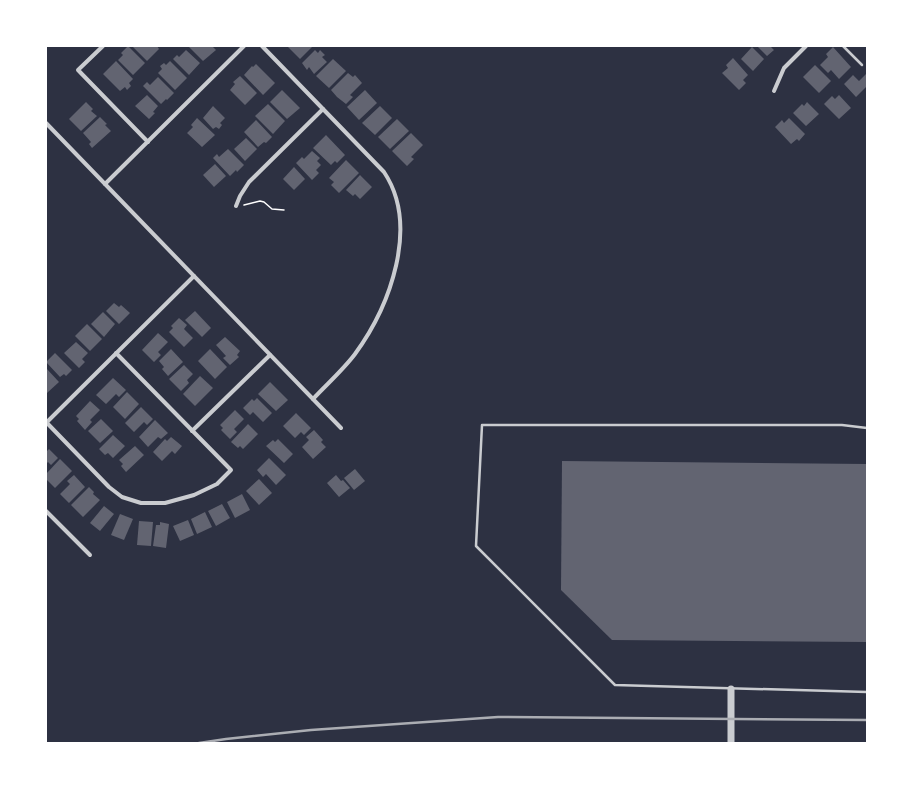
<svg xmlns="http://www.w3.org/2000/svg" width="913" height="789" font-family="'PT Sans Narrow',sans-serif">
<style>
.building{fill:#626471}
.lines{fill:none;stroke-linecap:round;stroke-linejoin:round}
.path{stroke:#fff;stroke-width:1.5}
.service{stroke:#caccd0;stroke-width:2.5}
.minor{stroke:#caccd0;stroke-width:4}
.tertiary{stroke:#caccd0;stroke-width:7}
.rail{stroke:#abadb3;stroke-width:2.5}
</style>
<rect width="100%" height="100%" fill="#2d3142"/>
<!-- building -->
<g class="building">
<polygon points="128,46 145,63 133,75 118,60 123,55 121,53"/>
<polygon points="132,46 157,46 159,49 147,61"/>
<polygon points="188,46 212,46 216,50 203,61"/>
<polygon points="287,46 313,46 300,59"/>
<polygon points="757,46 772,46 771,47 774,50 767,56"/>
<polygon points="752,47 764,59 753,71 741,59"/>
<polygon points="833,47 851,67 839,79 831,70 828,73 820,65 828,57 826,54"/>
<polygon points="186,50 200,63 189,75 173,59 177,55 179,57"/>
<polygon points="315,50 318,53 320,50 325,55 322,57 327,62 314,74 309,67 307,70 302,63"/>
<polygon points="733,58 748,75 743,80 746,83 739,90 722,73 728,68 726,65"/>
<polygon points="333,59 346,71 329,88 316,76"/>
<polygon points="116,61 133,79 129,83 131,86 127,90 125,87 120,91 103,74"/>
<polygon points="170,61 187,78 175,90 158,73 162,69 160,66 164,63 166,65"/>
<polygon points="256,64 275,83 263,95 244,75 252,66 253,67"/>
<polygon points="815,65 831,81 819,93 803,77"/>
<polygon points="348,73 353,77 355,75 362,83 350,95 353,97 346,104 337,97 331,90"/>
<polygon points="866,74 867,86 856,97 844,84 853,75 859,81"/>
<polygon points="240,76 257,93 245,105 230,90 235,84 233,82"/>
<polygon points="158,77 174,93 167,100 166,99 161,104 143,86 147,82 150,85"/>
<polygon points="282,90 300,108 287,119 270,102"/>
<polygon points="365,90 377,103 359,120 347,107"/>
<polygon points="147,95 158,106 153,112 155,113 149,119 135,106"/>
<polygon points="839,95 851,108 839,119 824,104 832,96 835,99"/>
<polygon points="86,102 93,109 91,111 97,116 81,131 69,119"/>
<polygon points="807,102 819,114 806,126 793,113 802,104 804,106"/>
<polygon points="268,104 285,121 273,134 255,116"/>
<polygon points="213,106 225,118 220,123 222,125 219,129 216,127 213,129 203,118"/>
<polygon points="380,106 392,118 375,135 362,123"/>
<polygon points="100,117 107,124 105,125 111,131 92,148 89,144 91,142 83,133"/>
<polygon points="197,118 215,135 202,147 187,133 193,127 191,125"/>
<polygon points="789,118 805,134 799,141 797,139 791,144 775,127 782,120 784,123"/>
<polygon points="397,119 409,131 390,149 378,137"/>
<polygon points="256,120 272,137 266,143 264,142 258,147 244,132"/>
<polygon points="411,133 423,145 411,157 414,159 407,166 392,151"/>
<polygon points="326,135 345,155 337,163 335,161 331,165 313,148"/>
<polygon points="246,138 257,149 245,161 234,149"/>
<polygon points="228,149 244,165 237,172 236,170 230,176 213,158 217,154 219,157"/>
<polygon points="312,151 320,158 317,161 321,165 316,170 319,173 312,180 296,163 302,157 304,159"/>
<polygon points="346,160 359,173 339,193 331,185 334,182 329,178"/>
<polygon points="215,164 226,176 214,187 203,175"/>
<polygon points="294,167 305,179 294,190 283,179"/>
<polygon points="360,175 372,187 360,199 355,194 353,196 346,190"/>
<polygon points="114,303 119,307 121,305 130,313 119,324 106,311"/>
<polygon points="195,311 211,328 202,337 185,320"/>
<polygon points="103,312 115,324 104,337 91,324"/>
<polygon points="179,318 187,325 184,329 193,338 184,347 169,332 173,328 171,326"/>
<polygon points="87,324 102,339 90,351 75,336"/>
<polygon points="158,333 168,342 158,352 161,355 154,362 142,350"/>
<polygon points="225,337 240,351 237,355 239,357 230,365 223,358 226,356 216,345"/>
<polygon points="76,342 88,353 82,359 85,362 79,368 64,353"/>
<polygon points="171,349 183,362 168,376 162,369 164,367 159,361"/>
<polygon points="210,349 227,367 215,379 198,361"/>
<polygon points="55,353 72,370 66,376 64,374 60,377 46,362"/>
<polygon points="184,365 193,374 187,380 189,383 181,391 169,379"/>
<polygon points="46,368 59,382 47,393 46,392"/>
<polygon points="200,376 213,388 195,406 183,394"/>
<polygon points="113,378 126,390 119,397 116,394 106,404 96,395"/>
<polygon points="270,382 288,400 276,411 258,394"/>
<polygon points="127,392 139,404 125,419 113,407"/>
<polygon points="257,398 272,413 263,422 253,412 250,415 243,408 252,399 254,401"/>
<polygon points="90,401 100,410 90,420 92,422 85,430 77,421 79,419 76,416"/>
<polygon points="141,407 153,419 147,425 144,422 134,432 125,423"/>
<polygon points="235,410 244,419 234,429 237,432 230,439 221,430 223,428 220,425"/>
<polygon points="296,413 311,428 304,435 301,432 295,438 283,426"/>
<polygon points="101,419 113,431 100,443 88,431"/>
<polygon points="155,420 168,433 161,439 158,437 148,447 139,437"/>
<polygon points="248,424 258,434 243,449 240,446 238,448 231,442"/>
<polygon points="314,430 323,440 321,442 326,447 313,459 302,447 309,440 306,437"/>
<polygon points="113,435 125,446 113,458 108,453 105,455 99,449"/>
<polygon points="171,437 182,446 175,454 172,451 162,461 153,452 165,439 167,441"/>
<polygon points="278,439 293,454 284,463 266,446 273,440 275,442"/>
<polygon points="135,446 144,455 126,472 121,466 123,464 119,460"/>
<polygon points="46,449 47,451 49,449 58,458 51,465 48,462 46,464"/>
<polygon points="269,458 286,475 276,485 266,474 263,477 257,470"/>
<polygon points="60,459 72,471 55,488 46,479 46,474"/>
<polygon points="562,461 867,464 867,642 612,640 561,590"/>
<polygon points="355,469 365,481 354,490 344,478"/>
<polygon points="74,475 85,487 69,503 60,494 70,484 67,481"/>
<polygon points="336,475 341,481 343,480 350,488 339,497 327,483"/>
<polygon points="259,479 272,493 259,505 246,491"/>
<polygon points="89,487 94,492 93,494 100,500 83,517 71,505"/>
<polygon points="242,494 250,510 235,518 227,502"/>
<polygon points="222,504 230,518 216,526 208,511"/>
<polygon points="104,506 114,514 100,531 90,523"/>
<polygon points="205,512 212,527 197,534 191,519"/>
<polygon points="120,514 133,519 124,540 111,535"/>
<polygon points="188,520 194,535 180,541 173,526"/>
<polygon points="139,521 153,522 151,546 137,545"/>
<polygon points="160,522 169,524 166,548 153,546 156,525 160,525"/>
</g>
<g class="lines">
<!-- path -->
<polyline class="path" points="244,205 260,201 264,202 272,209 284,210"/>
<!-- service -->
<g class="service">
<polyline points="843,46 862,65"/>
<polyline points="867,428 842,425 482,425 476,546 615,685 867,692"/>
</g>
<!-- minor -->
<g class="minor">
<polyline points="103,46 78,70 148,142"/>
<path d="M262,46L384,172C420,226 390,306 355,354C343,370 327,384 313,399"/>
<polyline points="774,91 784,68 806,46"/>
<polyline points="46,123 341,428"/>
<polyline points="105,184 244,46"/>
<polyline points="236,206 240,196 249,182 323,109"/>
<polyline points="46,423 194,276"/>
<polyline points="47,423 109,487 122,497 141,503 165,503 194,495 217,484 231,470 116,353"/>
<polyline points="192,431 270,355"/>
<polyline points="46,511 90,555"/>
</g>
<!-- tertiary -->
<polyline class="tertiary" points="731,743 731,689"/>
<!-- rail -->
<polyline class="rail" points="199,743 226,739 311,730 498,717 867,720"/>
</g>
<!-- border -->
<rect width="913" height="789" fill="none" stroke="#ffffff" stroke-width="94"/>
</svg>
